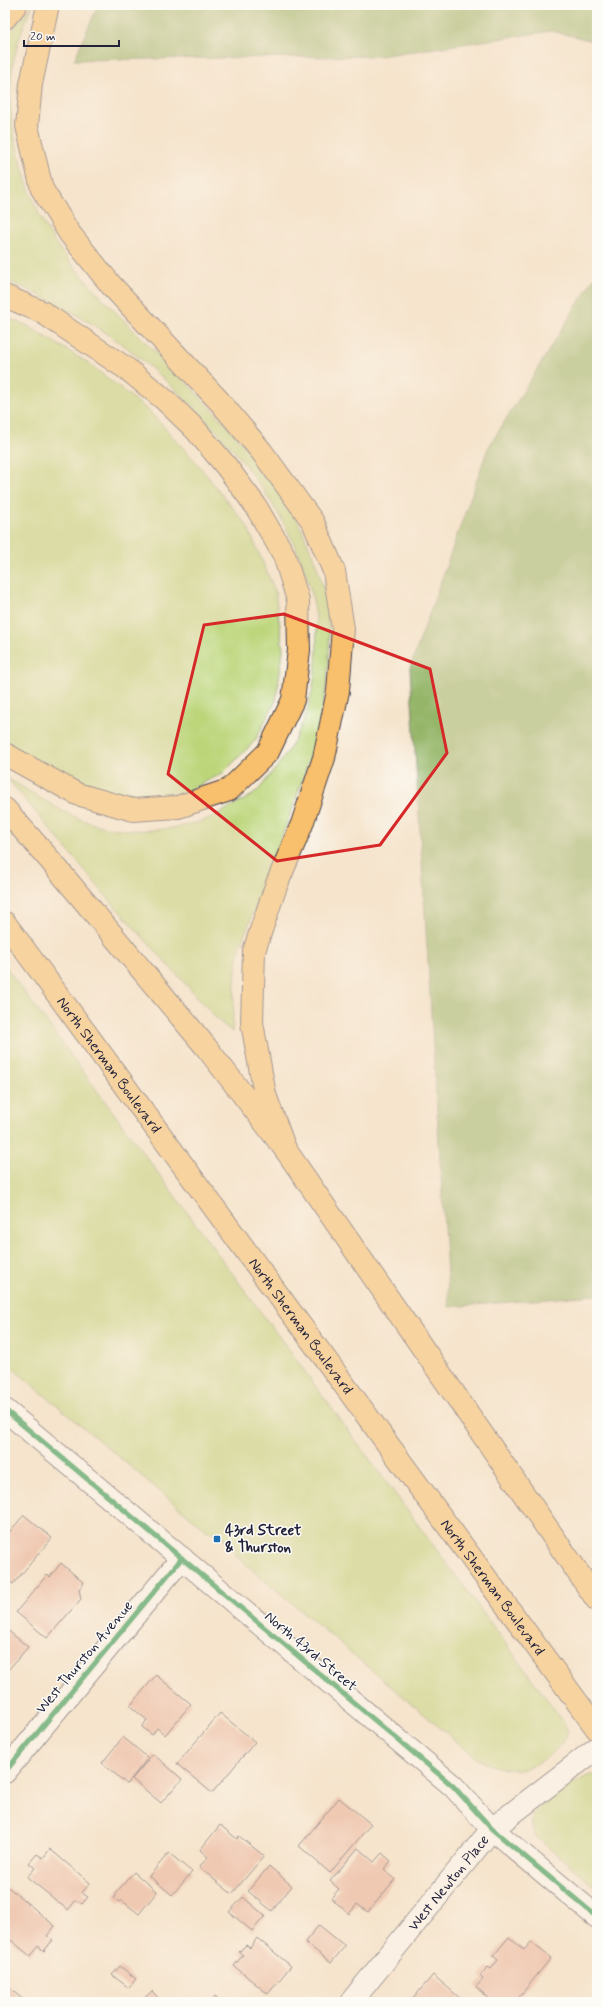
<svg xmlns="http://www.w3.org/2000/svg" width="602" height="2007" font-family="Mynerve,sans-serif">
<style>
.green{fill:#bcd579;stroke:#6f7c5a}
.forest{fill:#95b669;stroke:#5c6c52}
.building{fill:#e8a994}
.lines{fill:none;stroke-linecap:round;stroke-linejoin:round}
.minor-casing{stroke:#423f51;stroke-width:24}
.major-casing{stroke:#423f51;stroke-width:24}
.minor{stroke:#fff;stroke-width:22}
.major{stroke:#f8bf6c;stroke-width:22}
.cycleway-casing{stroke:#fdfcf7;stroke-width:8}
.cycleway{stroke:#00873e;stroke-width:5}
.marked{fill:none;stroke:#d62828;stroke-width:3;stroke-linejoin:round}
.poi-dot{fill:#1f6fb2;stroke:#fdfcf7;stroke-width:1.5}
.labels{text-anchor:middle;stroke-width:3;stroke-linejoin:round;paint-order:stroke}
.street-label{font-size:15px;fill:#22223b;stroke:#fdfcf7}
.poi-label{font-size:15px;font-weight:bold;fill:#22223b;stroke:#fdfcf7;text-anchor:start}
</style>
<rect width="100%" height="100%" fill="#fdfcf7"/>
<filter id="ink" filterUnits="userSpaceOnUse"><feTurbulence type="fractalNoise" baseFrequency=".025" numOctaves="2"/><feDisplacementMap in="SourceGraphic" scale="8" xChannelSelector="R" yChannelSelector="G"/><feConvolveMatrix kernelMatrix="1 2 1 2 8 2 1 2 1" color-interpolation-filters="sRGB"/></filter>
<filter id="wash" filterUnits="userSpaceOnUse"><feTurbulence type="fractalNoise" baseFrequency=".012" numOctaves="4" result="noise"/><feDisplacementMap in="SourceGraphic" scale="16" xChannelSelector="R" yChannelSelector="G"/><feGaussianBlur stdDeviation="0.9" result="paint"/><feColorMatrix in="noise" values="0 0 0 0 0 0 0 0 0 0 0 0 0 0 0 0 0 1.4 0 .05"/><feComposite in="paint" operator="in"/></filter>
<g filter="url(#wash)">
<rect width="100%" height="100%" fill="#f5e4cc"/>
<!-- green -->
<g class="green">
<path d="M32,6C9,57 4,97 18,152C24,176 32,200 43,222C57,250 86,281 108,304C161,360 220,410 265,473C276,488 289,504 297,520C310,547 321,573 326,602C341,692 302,783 271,865C264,883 258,901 251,919C247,930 241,941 239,952C234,978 234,1005 232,1032L219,1021L112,903L7,778C40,797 74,823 112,828C145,833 179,830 210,818C218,815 227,809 234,805C241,801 249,798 255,793C261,788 265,781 270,775C304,737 317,691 317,641C316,633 317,625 316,617C302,513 213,419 136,355C101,326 47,297 5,280V39Z"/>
<polygon points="5,317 28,326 88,363 149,411 196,462 247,526 275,591 283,650 276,700 255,741 223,773 183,793 143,800 99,792 54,773 5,743"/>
<path d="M5,966L563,1721L568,1731C565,1742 561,1746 552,1753C528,1775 503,1773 476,1758L234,1554L237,1549L215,1531L211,1534L5,1362Z"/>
<path d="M590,1775H597V1888L536,1837C533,1830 529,1822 534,1814C540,1803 578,1780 590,1775Z"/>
</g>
<!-- forest -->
<g class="forest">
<polygon points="98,5 597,5 597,42 552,31 380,56 74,60"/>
<polygon points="597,273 597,1295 449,1307 410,668 488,448"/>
</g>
<g id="blocks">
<!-- building -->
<g class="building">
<polygon points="24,1515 52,1538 13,1584 5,1577 5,1537"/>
<polygon points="61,1563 84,1583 79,1589 81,1599 47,1638 16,1612 47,1575 50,1577"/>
<polygon points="5,1628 28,1647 9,1669 5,1666"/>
<polygon points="156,1675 191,1704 165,1735 157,1728 152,1735 142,1727 147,1720 130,1706"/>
<polygon points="220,1713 255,1742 212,1793 177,1764"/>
<polygon points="123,1737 148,1758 127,1784 102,1763"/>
<polygon points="153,1754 182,1779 161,1803 132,1779"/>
<polygon points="339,1798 371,1824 330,1873 299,1846"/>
<polygon points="220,1825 237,1839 239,1836 264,1856 232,1894 199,1867 208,1857 200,1850"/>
<polygon points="358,1848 374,1862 382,1853 391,1861 384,1869 395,1879 368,1912 357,1904 349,1914 331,1898 339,1889 330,1881"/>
<polygon points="50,1849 90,1883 82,1893 88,1897 82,1904 76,1900 68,1910 27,1877 35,1868 29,1863 37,1854 43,1858"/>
<polygon points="169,1853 192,1872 172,1895 149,1876"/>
<polygon points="269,1866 292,1886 272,1911 248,1891"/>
<polygon points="134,1872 157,1892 139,1914 121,1900 119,1902 114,1898 116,1896 114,1895"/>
<polygon points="8,1887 55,1926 47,1936 53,1940 44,1951 38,1946 30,1956 5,1935 5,1911 8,1908 5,1906 5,1891"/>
<polygon points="243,1897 265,1916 252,1931 229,1912"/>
<polygon points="319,1925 345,1946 331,1963 305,1942"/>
<polygon points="509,1937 524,1950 531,1942 551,1958 515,2002 493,2002 476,1987 483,1979 480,1976 488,1967 491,1969 498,1960 493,1956"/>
<polygon points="257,1938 291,1966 268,1994 234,1966 243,1955 239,1952 246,1945 250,1948"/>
<polygon points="120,1966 136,1979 129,1988 112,1975"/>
<polygon points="433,1975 460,1998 456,2002 410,2002"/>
<polygon points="7,1986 26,2002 5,2002 5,1989"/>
<polygon points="152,1991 162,2002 140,2002"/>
<polygon points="215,1996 222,2002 211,2002"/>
</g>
</g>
</g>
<g filter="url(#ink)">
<use href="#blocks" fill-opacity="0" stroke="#423f51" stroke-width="1"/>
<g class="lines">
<defs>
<g id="minor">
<polyline points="5,1410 453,1786 492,1829 597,1917"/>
<polyline points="5,1772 182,1558"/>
<path id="s1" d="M351,2002L492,1829L597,1748"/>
</g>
<g id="major">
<polyline points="48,5 31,84 27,126 42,189 70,234 111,285 220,402 262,452 313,522 334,571 343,629 338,691 324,758 302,824 276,886 254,951 252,1023 265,1095 285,1149"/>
<polyline points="5,18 16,5"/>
<polyline points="5,296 42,312 127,369 165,400 195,429 226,466 255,505 284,555 298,600 299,650 293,700 268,752 229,790 178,807 133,810 77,794 5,754"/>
<polyline points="5,809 50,860 206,1047 285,1149 597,1600"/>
<path id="s2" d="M5,923L597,1729"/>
</g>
</defs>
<!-- minor casing -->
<use href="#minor" class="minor-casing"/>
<!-- major casing -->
<use href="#major" class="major-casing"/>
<!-- minor -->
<use href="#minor" class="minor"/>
<!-- major -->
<use href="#major" class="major"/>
<defs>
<g id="cycleway">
<polyline points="5,1410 453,1786 492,1829 597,1917"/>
<polyline points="5,1772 182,1558"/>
</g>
</defs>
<!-- cycleway casing -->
<use href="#cycleway" class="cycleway-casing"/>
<!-- cycleway -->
<use href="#cycleway" class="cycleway"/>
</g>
</g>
<!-- marked area -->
<path d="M0 0H602V2007H0ZM284,614L430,669L447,753L380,845L277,861L168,774L204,625Z" fill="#f5e4cc" fill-opacity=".55" fill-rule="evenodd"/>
<path class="marked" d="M284,614L430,669L447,753L380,845L277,861L168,774L204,625Z"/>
<!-- markers -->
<rect class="poi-dot" x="213" y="1535" width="8" height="8" rx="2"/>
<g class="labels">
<!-- street labels -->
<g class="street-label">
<text dy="5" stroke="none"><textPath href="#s2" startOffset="176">North Sherman Boulevard</textPath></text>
<text dy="5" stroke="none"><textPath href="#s2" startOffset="500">North Sherman Boulevard</textPath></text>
<text dy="5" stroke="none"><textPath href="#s2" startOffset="824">North Sherman Boulevard</textPath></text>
<text transform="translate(311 1651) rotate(40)" y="5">North 43rd Street</text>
<text transform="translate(84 1657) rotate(-50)" y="5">West Thurston Avenue</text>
<text dy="5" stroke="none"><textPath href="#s1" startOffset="154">West Newton Place</textPath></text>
</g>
<!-- poi labels -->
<g class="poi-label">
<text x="225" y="1535">43rd Street<tspan x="225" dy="17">&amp; Thurston</tspan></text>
</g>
</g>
<!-- margin -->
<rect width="602" height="2007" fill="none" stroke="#fdfcf7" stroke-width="20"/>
<!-- scale -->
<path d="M24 40v6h95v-6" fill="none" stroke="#22223b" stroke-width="2"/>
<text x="30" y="40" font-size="12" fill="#22223b" stroke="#fdfcf7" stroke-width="3" paint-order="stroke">20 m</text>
</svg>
